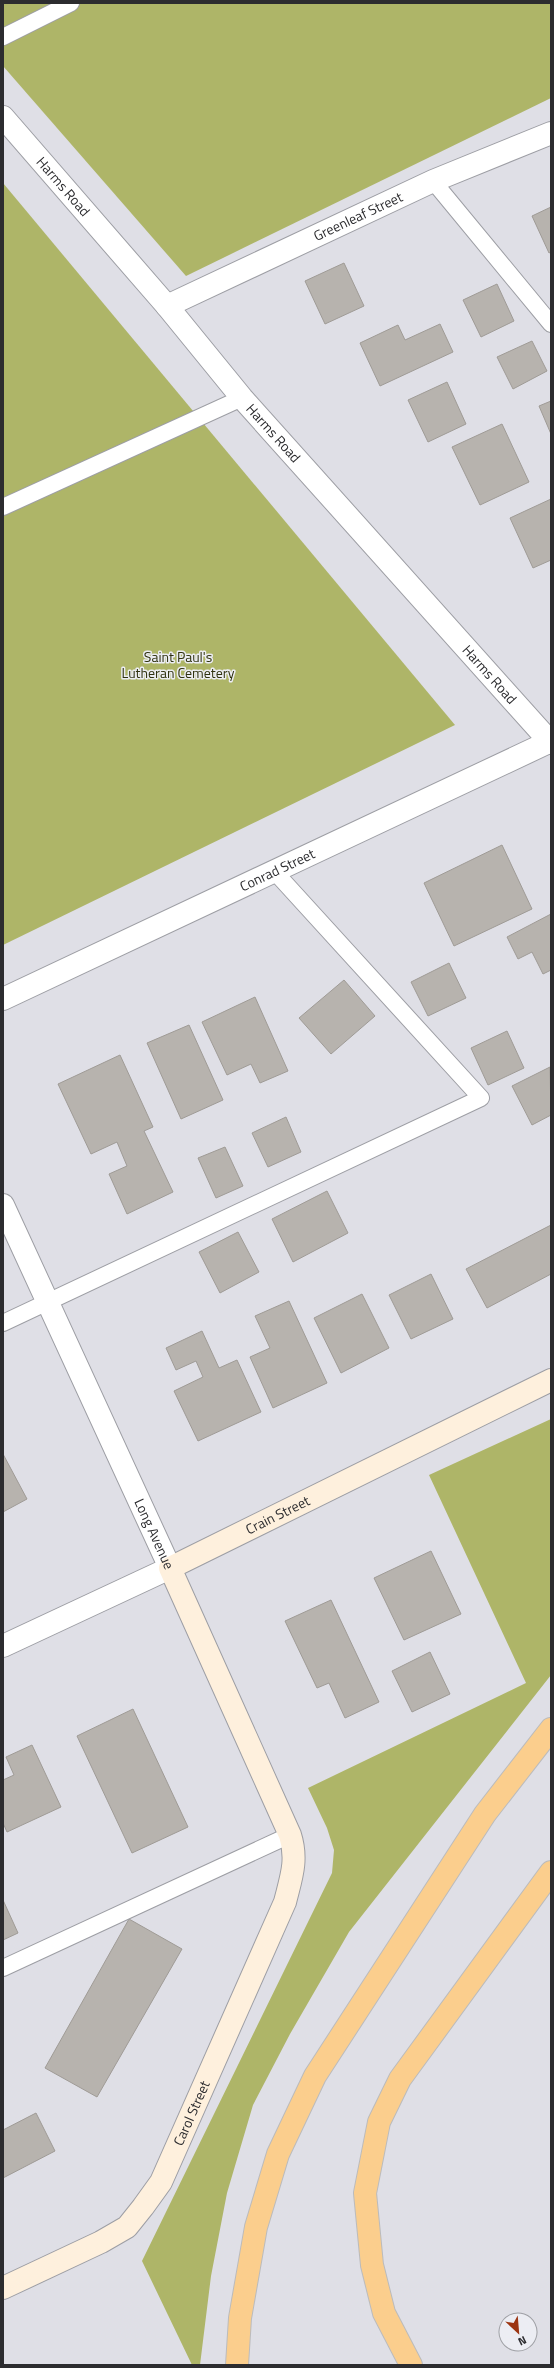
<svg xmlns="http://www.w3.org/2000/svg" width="554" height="2368" font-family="'Titillium Web',sans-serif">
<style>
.green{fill:#aeb568}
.building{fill:#b7b3ae;stroke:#9f9b96}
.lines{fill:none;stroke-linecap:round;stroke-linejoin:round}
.lane-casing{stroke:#9d9ea4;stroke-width:18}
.street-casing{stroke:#9d9ea4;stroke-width:24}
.secondary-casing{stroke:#9d9ea4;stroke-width:24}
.highway-casing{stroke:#bbbbbc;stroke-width:24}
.lane{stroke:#fff;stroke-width:16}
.street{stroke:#fff;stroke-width:22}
.secondary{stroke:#fef0dd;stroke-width:22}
.highway{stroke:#fbce8d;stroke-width:22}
.labels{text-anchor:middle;stroke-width:3;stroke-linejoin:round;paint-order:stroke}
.street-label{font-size:14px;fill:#2c2c2f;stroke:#ecedf3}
.park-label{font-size:14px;fill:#2f320f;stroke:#ecedf3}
</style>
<rect width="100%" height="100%" fill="#dfdfe6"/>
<!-- green -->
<g class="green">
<polygon points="3,3 551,3 551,98 186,276 3,66"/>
<polygon points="3,183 455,725 3,945"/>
<polygon points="551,1419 551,1675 349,1932 290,2034 253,2105 227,2193 211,2276 200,2365 192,2365 142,2261 332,1873 334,1850 327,1828 308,1788 526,1683 429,1475"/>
</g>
<!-- building -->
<g class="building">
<polygon points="551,207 551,252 549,253 532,216"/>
<polygon points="344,263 364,306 325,324 305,281"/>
<polygon points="497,284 514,321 481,337 463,300"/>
<polygon points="440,324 453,352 380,386 360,343 398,325 405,340"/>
<polygon points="532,341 547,371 513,389 497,357"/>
<polygon points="447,382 466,424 428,442 408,400"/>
<polygon points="551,401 551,434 539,406"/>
<polygon points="502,424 529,482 480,505 452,447"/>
<polygon points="551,499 551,560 533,568 510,518"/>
<polygon points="502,845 532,909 454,946 424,883"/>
<polygon points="551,914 551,970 543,974 532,952 518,959 507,937"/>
<polygon points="449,963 466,998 428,1016 411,982"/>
<polygon points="344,980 375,1016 331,1054 299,1018"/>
<polygon points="255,997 288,1071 260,1083 251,1064 227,1075 202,1022"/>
<polygon points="189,1025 223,1100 181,1119 147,1043"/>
<polygon points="507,1031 524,1068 488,1085 471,1048"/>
<polygon points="120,1055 153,1127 144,1131 173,1192 127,1214 109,1174 127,1166 117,1142 91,1154 58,1084"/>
<polygon points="550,1067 551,1115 532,1125 512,1086"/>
<polygon points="286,1117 301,1152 268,1167 252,1133"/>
<polygon points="225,1147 243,1186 216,1198 198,1158"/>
<polygon points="327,1191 348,1233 293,1262 272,1219"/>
<polygon points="551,1225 551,1274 487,1308 466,1269"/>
<polygon points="238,1232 259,1272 220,1293 199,1252"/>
<polygon points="431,1274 453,1319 411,1339 389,1295"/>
<polygon points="362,1294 389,1348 341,1373 314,1318"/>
<polygon points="289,1301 327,1383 273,1408 250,1357 270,1348 255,1316"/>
<polygon points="202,1331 219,1368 237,1360 261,1412 198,1441 174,1391 203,1377 196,1361 176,1370 166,1348"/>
<polygon points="3,1454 27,1499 3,1512"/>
<polygon points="431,1551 461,1614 404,1640 374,1578"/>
<polygon points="331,1600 379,1702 345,1718 329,1683 317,1688 285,1621"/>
<polygon points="430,1652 450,1694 412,1712 392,1671"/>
<polygon points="133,1709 188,1827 132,1853 77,1736"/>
<polygon points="32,1745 61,1807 7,1832 3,1823 3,1780 14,1775 6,1757"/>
<polygon points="3,1900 18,1933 3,1940"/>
<polygon points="129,1919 182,1949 97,2097 45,2068"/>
<polygon points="36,2113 55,2151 3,2178 3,2130"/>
</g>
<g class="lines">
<defs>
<g id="lane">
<polyline points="3,37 71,3"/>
<polyline points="433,181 551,324"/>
<polyline points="3,507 242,398"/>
<polyline points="3,1323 481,1098 275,872"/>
<polyline points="3,1968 290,1835"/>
</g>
<g id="street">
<path id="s1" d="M3,117L167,306L242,398L551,743"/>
<path id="s2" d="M167,306L433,181L551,133"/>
<path id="s3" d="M3,999L551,741"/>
<path id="s4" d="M3,1205L170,1568L3,1646"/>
</g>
<g id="secondary">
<path id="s5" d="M3,2288L101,2242L127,2227L143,2207L161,2182L285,1902C291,1878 298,1860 290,1835L170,1568L551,1380"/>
</g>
<g id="highway">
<polyline points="237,2365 240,2318 256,2227 278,2154 315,2076 485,1814 551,1729"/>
<polyline points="411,2365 384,2313 372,2265 365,2193 379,2122 400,2079 551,1872"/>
</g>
</defs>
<!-- lane casing -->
<use href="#lane" class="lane-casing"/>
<!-- street casing -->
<use href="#street" class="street-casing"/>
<!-- secondary casing -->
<use href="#secondary" class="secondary-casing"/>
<!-- highway casing -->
<use href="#highway" class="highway-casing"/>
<!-- lane -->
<use href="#lane" class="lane"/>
<!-- street -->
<use href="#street" class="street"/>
<!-- secondary -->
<use href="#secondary" class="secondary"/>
<!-- highway -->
<use href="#highway" class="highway"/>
</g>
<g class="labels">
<!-- street labels -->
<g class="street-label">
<text dy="5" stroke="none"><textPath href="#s1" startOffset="92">Harms Road</textPath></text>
<text dy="5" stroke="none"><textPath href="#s2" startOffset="211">Greenleaf Street</textPath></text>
<text dy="5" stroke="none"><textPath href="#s1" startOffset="416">Harms Road</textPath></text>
<text dy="5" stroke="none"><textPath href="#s1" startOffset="740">Harms Road</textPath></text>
<text dy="5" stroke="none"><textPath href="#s3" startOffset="303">Conrad Street</textPath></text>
<text dy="5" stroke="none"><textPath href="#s5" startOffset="982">Crain Street</textPath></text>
<text dy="5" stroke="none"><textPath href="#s4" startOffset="362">Long Avenue</textPath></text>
<text dy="5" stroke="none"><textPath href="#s5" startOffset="270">Carol Street</textPath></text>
</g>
<!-- park labels -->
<g class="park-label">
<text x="178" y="662">Saint Paul's<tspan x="178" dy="16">Lutheran Cemetery</tspan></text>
</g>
</g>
<!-- border -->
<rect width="554" height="2368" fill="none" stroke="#2c2c2f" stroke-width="8"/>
<!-- north arrow -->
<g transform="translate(518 2332) rotate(154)"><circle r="19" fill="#ecedf3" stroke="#9fa0a5"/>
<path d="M0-3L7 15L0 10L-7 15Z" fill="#9c3512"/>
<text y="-6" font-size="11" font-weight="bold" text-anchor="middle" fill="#2c2c2f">N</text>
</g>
</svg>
